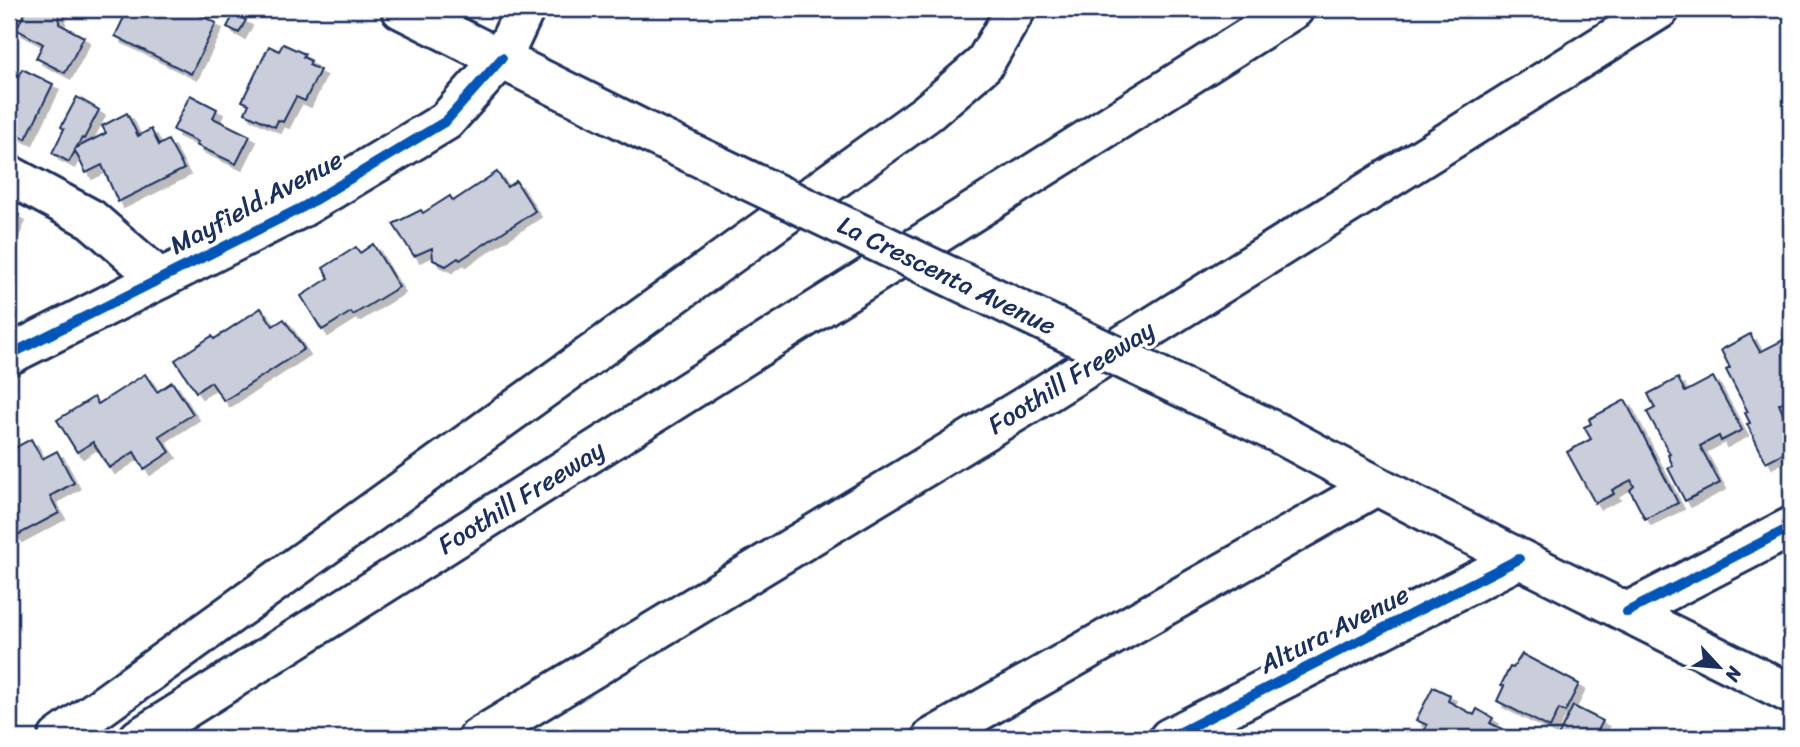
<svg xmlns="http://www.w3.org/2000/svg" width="1800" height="747" font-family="Sriracha,sans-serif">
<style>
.building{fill:#caceda;stroke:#1b2f5e;stroke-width:2;filter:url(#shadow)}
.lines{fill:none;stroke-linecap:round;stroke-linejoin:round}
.minor-casing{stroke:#1b2f5e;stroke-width:44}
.major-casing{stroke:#1b2f5e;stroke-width:44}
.highway-casing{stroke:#1b2f5e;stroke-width:44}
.minor{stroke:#fff;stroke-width:38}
.major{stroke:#fff;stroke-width:38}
.highway{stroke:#fff;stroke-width:38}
.major-bridge-casing{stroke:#1b2f5e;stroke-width:44;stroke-linecap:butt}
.major-bridge{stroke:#fff;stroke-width:38}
.cycleway-casing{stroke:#fff;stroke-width:15}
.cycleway{stroke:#0057b8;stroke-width:10}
.labels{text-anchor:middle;stroke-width:7;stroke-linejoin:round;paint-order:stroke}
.street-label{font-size:26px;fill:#1b2f5e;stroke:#fff}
</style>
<defs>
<filter id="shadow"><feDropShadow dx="6" dy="6" stdDeviation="0" flood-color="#0004"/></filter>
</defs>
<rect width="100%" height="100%" fill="#fff"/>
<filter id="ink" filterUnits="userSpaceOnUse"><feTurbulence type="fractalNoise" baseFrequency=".0143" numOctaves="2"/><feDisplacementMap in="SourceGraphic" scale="14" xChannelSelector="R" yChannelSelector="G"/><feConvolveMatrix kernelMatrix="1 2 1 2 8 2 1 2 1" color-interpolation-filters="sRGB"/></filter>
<g filter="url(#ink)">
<!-- building -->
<g class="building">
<polygon points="27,9 63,9 59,15 59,24 84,37 65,73 36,58 43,44 16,29"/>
<polygon points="128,9 188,9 216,23 191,74 115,36"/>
<polygon points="234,14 246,20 239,33 227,27"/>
<polygon points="283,44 305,54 303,57 311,61 309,65 320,70 305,101 296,97 283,122 278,120 275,127 245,113 249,104 242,101 269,46 279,51"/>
<polygon points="22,69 53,84 26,139 9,131 9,74 18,78"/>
<polygon points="190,95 217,109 213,118 250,136 236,164 196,145 198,142 173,130"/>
<polygon points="77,97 99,110 84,139 82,138 76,148 106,133 102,126 127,113 138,136 151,129 159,145 168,140 184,169 118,202 102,165 86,173 75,151 69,162 52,153 64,129 61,127"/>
<polygon points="497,172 507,187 516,181 535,211 460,260 458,258 446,266 433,260 432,248 414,256 393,224 421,210 423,213 450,196 453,201"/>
<polygon points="9,210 19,215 9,237"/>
<polygon points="373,244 399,287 353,315 351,312 322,330 301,296 329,278 323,268 356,247 360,253"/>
<polygon points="261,308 273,326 284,319 304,349 224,401 211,382 196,392 175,360 212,336 214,339"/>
<polygon points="1750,334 1760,352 1791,336 1791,398 1779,404 1791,434 1791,449 1766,462 1747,424 1750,423 1745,413 1748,412 1726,370 1730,368 1721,350"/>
<polygon points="145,374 157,392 172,382 193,414 159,436 170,452 144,469 134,452 109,468 93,442 77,452 57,420 94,397 98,404"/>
<polygon points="1713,377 1742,430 1721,441 1719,436 1700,446 1720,483 1685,501 1668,468 1673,466 1668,455 1670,454 1647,412 1655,408 1648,394 1678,378 1685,392"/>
<polygon points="1625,400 1678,503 1645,519 1630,490 1634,486 1631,480 1612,490 1614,494 1595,503 1567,452 1591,439 1584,427 1591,424 1589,419"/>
<polygon points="31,439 42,459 57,451 74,483 50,496 59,513 16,536 9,523 9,451"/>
<polygon points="1522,654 1579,684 1565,712 1559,709 1550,728 1497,701 1504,686 1501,685 1510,667 1513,668"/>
<polygon points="1433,687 1450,695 1448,701 1474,715 1477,709 1493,718 1490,723 1510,733 1507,738 1421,738 1427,725 1416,720"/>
<polygon points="1573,706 1603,721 1594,738 1557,738"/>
</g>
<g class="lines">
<defs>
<g id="minor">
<polyline points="9,175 91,219 160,279"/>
<polyline points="9,355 303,207 446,121 502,58"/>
<polyline points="1627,612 1791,527"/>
<polyline points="1169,738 1519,559"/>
</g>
<g id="major">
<polyline points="401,9 651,134"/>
<path d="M1280,434C1448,526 1620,608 1791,694"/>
</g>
<g id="highway">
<polyline points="502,58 525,9"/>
<polyline points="58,738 927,113 984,64 1016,9"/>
<polyline points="139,738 1294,9"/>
<polyline points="478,738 1032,402 1660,9"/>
<polyline points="932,738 1376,486"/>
</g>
</defs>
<!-- minor casing -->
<use href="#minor" class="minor-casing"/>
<!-- major casing -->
<use href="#major" class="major-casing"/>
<!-- highway casing -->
<use href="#highway" class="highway-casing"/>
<!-- minor -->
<use href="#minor" class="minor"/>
<!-- major -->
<use href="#major" class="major"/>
<!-- highway -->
<use href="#highway" class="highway"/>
<defs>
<polyline id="major-bridge" points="651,134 1280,434"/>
</defs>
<!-- major-bridge casing -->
<use href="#major-bridge" class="major-bridge-casing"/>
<!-- major-bridge -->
<use href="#major-bridge" class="major-bridge"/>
<defs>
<g id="cycleway">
<polyline points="9,355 303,207 446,121 502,58"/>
<polyline points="1627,612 1791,527"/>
<polyline points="1169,738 1519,559"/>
</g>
</defs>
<!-- cycleway casing -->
<use href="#cycleway" class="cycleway-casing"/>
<!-- cycleway -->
<use href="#cycleway" class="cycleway"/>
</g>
</g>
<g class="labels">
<!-- street labels -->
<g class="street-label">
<text transform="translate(256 202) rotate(-28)" y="9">Mayfield Avenue</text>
<text transform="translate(947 275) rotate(26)" y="9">La Crescenta Avenue</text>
<text transform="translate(1071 377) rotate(-32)" y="9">Foothill Freeway</text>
<text transform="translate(521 497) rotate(-32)" y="9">Foothill Freeway</text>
<text transform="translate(1334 629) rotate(-27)" y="9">Altura Avenue</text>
</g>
</g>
<!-- margin -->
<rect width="1800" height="747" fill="none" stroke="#fff" stroke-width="35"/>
<rect x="18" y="18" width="1765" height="712" fill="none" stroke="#1b2f5e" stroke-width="2.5" filter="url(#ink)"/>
<!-- north arrow -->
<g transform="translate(1719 667) rotate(116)" stroke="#ffffff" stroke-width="5" paint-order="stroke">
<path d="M0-5L12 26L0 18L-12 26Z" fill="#1b2f5e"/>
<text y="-10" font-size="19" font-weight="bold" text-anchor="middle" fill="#1b2f5e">N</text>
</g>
</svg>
